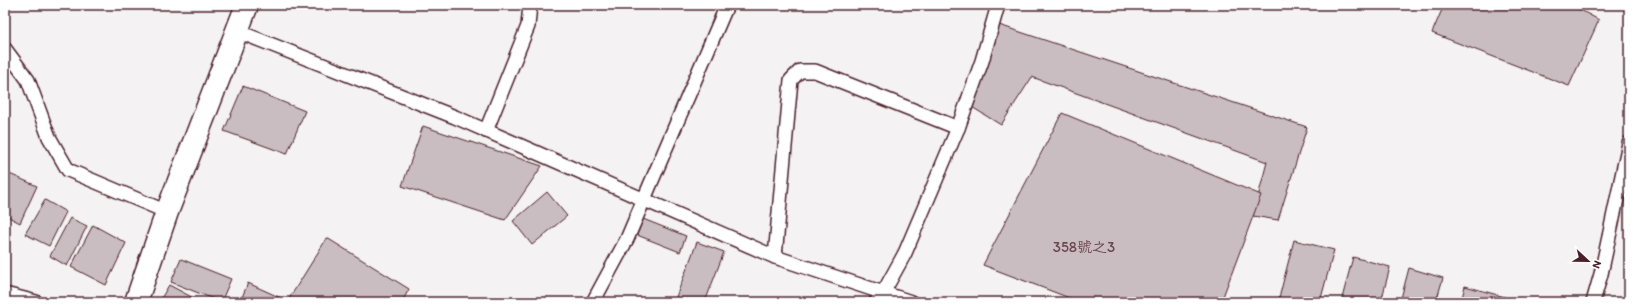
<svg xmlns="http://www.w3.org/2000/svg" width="1634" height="307" font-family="Itim,'LXGW WenKai TC',sans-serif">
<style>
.building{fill:#cabdc1;stroke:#4a1f2b}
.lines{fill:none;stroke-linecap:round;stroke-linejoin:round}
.lane-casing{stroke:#4a1f2b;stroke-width:16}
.secondary-casing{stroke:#4a1f2b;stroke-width:25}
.lane{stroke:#fff;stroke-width:13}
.secondary{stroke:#fff;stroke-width:22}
.labels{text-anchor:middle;stroke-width:3;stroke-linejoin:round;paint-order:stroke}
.number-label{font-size:15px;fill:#6a4650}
</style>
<rect width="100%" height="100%" fill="#f4f2f2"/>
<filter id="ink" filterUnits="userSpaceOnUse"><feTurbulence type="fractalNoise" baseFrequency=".025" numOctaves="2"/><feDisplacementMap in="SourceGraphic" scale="8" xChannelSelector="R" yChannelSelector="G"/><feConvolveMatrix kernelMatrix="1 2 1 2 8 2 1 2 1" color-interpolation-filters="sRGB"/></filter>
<g filter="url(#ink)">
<!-- building -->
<g class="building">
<polygon points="1444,5 1571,5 1599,20 1569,86 1432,33"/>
<polygon points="993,23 1307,127 1278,220 1253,216 1267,162 1032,77 1001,125 967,104"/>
<polygon points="243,86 305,111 287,154 224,131"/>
<polygon points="1062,113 1261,195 1221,302 1080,302 983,265"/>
<polygon points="423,126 542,166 505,220 402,186"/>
<polygon points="5,172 37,186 20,223 5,215"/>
<polygon points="547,192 567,216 532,245 513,221"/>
<polygon points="45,200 66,212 49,246 25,234"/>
<polygon points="70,218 87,226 67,266 50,256"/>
<polygon points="643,219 686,236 680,252 637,235"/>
<polygon points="93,225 126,243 106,285 71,267"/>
<polygon points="327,238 409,289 402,302 287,302"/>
<polygon points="1294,240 1334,250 1320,302 1278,302"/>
<polygon points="697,242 724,252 705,302 688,302 676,297"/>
<polygon points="1353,257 1390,267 1381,302 1341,302"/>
<polygon points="181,259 231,279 221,302 171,282"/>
<polygon points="1409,268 1443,278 1436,302 1400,302"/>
<polygon points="248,283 281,298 280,302 240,302"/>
<polygon points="169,285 201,302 159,302"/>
<polygon points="1465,286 1505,297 1504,302 1461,302"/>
</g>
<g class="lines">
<defs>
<g id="lane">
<polyline points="237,31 455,117 775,257 911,302"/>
<polyline points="5,49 28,80 49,137 68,170 167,212"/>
<polyline points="486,131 528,26 530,5"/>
<polyline points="775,257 791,80 800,71 815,71 958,128"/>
<polyline points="5,294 36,302"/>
<polyline points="593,302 627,239 727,5"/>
<polyline points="876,302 883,293 905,253 958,128 982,61 998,5"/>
<polyline points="1593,302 1601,274 1629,143"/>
</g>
<polyline id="secondary" points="136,302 167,212 247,5"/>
</defs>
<!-- lane casing -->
<use href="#lane" class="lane-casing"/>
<!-- secondary casing -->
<use href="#secondary" class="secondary-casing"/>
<!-- lane -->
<use href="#lane" class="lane"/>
<!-- secondary -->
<use href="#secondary" class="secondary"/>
</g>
</g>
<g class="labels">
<!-- number labels -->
<g class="number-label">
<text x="1084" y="252">358號之3</text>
</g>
</g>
<!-- margin -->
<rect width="1634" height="307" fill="none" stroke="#fff" stroke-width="20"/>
<rect x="10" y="10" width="1614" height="287" fill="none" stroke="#4a1f2b" stroke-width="1.5" filter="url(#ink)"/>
<!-- north arrow -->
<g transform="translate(1588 261) rotate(112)" stroke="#ffffff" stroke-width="3" paint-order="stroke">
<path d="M0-3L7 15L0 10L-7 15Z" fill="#4a1f2b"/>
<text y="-6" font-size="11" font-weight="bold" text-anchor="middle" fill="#4a1f2b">N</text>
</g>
</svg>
